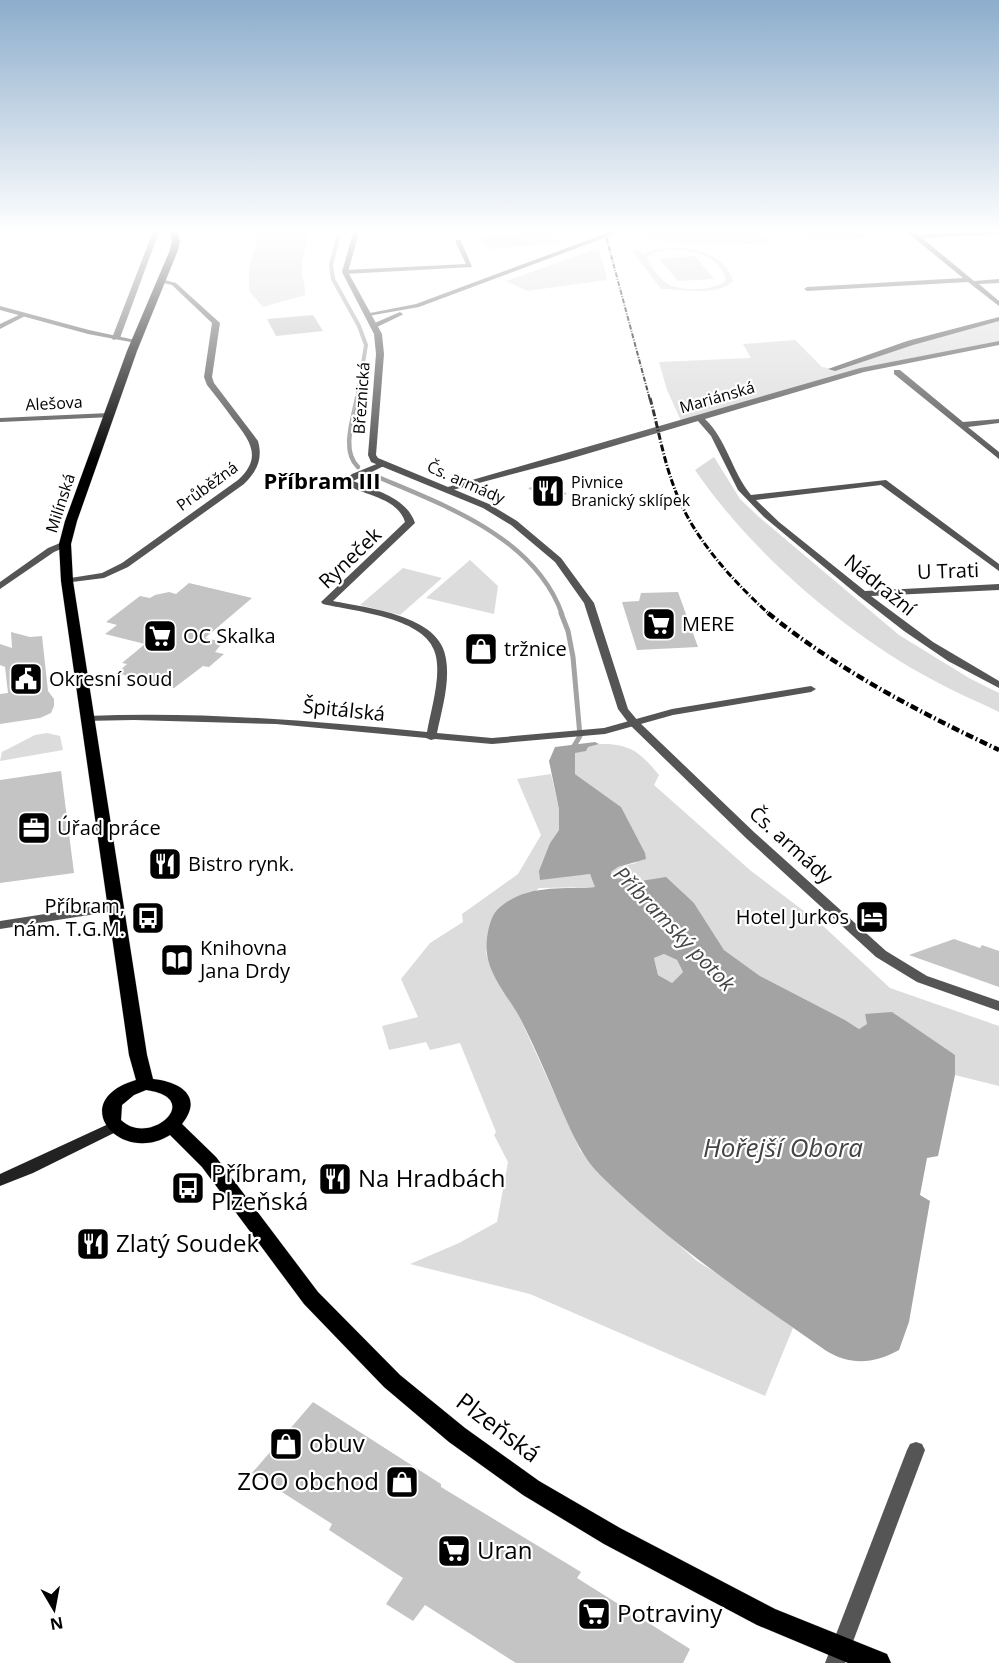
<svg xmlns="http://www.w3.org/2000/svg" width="999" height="1663" font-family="'Open Sans',sans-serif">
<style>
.green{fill:#dcdcdc;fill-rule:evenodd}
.water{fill:#a3a3a3;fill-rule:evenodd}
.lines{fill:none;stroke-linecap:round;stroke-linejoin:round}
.stream-far2{stroke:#a3a3a3;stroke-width:4}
.stream-far1{stroke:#a3a3a3;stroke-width:4.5}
.stream{stroke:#a3a3a3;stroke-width:5}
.building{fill:#c4c4c4}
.primary-casing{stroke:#dbdbdb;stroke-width:1}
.minor{fill:#555;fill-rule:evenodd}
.tertiary{fill:#555;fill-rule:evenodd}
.secondary{fill:#222;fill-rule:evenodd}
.primary{fill:#000;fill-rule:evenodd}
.rail-far2{stroke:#000;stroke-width:2;stroke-dasharray:5 1.5 1 1.5;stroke-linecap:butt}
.rail-far1{stroke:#000;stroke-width:3;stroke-dasharray:7 2 1 2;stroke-linecap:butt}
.rail{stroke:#000;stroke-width:4.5;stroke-dasharray:8 3 1.5 3;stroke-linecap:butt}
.labels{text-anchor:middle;stroke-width:4.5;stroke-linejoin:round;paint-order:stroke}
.far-street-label{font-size:16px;fill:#000;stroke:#fff}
.far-poi-label{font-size:16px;fill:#000;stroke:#fff;text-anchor:start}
.street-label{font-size:20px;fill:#000;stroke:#fff}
.poi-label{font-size:20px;fill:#000;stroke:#fff;text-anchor:start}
.water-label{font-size:21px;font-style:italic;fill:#444;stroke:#fff}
.far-district-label{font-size:22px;font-weight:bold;fill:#000;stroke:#fff}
.near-poi-label{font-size:24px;fill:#000;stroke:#fff;text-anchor:start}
.near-street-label{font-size:24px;fill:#000;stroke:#fff}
.near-water-label{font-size:26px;font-style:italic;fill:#444;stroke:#fff}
</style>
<rect width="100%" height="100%" fill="#fff"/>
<!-- green -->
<g class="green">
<path d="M306,229C310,244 302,253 302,267C301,276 306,285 305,295L263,307L249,291V270L259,230Z"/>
<path d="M644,229H756L770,243C723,246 676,245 631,235Z"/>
<polygon points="889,229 897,236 814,240 802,229"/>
<polygon points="548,231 559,243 488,249 479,236"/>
<polygon points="599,248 607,278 606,280 527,291 506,281"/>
<path d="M678,248C700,249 727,257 733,281C716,298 678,288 661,289L632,251L640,250L643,254L656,249ZM665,250C690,248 719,254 726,280C713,292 679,292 665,282C658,277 651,266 647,258L651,254Z"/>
<polygon points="695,256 714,279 678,281 659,259"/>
<polygon points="999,319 999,343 863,370 682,423 667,390 659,362 751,358 743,344 795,340 822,367 832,369"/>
<path d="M714,457L740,499L759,517L899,635L969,678L999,693V712C977,701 954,692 933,680C845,633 751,552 695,470Z"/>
<polygon points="470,560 498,586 494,614 426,598"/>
<polygon points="403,568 442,578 400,615 360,605"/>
<polygon points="47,733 60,736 63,750 0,761 2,752 35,735"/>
<path d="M598,744C630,743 640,752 659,775L654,785L751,871L821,924L890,988L999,1026V1086L955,1075V1055L865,1014L868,1024L859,1029L845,1020L760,976L724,950L694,903L614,879L611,872L618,867L636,863L621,807L575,774V752L585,751L587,747Z"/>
<polygon points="551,774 559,809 559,830 550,843 540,879 590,874 596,887 539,888 488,934 486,953 493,973 520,1018 580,1150 598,1173 697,1261 742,1289 793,1328 765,1396 530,1294 410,1264 459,1243 497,1222 508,1162 494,1135 496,1132 460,1043 430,1050 426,1042 389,1050 382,1026 418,1017 401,979 430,943 463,922 462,914 518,874 541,835 517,779"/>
<polygon points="664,954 677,960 683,972 672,983 658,975 654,958"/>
</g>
<!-- water -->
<path class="water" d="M595,742L599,744L588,747L586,751L575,753V774L621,807L645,853L646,859L618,867L611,872L614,879L625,878L628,883L666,877L694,903L724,950L760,976L845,1020L859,1029L867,1024L865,1014L892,1012L955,1055V1075L938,1156L927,1158L920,1195L930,1201L909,1322L899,1350C874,1364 850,1366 825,1350C747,1296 668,1242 600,1175C582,1157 573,1135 563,1113C549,1081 536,1049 520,1018C509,998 490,977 487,954C485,942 489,918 497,910C525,883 561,890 595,887L590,874L540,880L539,871L550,843L559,830V809L549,761L555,747ZM664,954L677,960L683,972L672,983L658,975L654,958Z"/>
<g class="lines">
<!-- stream-far2 -->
<polyline class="stream-far2" points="340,229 331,265 333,279 359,326 366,345 357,400"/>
<!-- stream-far1 -->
<g class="stream-far1">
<path d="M357,398C353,419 341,451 358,467"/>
<path d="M373,475C443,505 534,536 562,614"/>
</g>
<!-- stream -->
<polyline class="stream" points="561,613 568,631 573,657 580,736 571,751"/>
</g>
<!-- building -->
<g class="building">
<polygon points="313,315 323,331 276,336 267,319"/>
<polygon points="550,482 567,494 546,500 528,488"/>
<polygon points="189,583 252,598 205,638 223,642 215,652 224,654 209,667 203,666 174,688 117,673 127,664 122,663 145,644 105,634 117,625 106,622 140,596 150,598 155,595 169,592 176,594"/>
<polygon points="678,592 698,647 637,650 622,602 639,601 641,593"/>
<polygon points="11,632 30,637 42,636 48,691 54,699 54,706 51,713 40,718 0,724 0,694 8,693 5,667 0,665 0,644 12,648"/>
<polygon points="61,771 74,873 0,883 0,780"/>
<polygon points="954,939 980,948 982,945 999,951 999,987 909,955"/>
<polygon points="313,1402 441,1484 441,1487 581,1572 577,1578 690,1649 683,1663 516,1663 425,1605 413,1621 386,1604 403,1578 329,1530 332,1524 252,1473"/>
</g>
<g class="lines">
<defs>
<path id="primary" d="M169,229H177L180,241L178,250L137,351L77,521L71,544L73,581L147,1055L153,1079C180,1082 204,1096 182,1124L216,1157L318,1292L400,1375L465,1428L539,1481L620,1528L775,1609L887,1654L891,1663H848L757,1625L604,1544L523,1495L449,1442L384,1387L304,1304L202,1167L170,1135C120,1166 65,1101 136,1080L129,1055L61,581L59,544L65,521L127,351L170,250L172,241ZM146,1090C206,1098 149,1148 121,1120L122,1105L134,1095Z"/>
</defs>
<!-- primary casing -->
<use href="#primary" class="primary-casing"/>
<!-- minor -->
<g class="minor">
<polygon points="154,229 160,229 120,338 113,340 112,338"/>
<polygon points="618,229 628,229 419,307 368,316 365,314 416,304"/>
<polygon points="903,229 910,229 917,235 999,230 999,234 922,238 974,281 999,279 999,283 979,284 999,301 999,306 968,282 807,291 804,289 807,287 963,278"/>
<polygon points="458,239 461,241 472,267 345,274 342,272 345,270 466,264 455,241"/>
<path d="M161,279L176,283L220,323L212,377L214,383L258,441C263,459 257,471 244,484L128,567L104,578L64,583V579L102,573L122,563L238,480C263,457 250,441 233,419C225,408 216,396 207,385L204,377L212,323L172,285L159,282V280Z"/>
<polygon points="400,312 403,314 402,315 377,327 370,325"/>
<polygon points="23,313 25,314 25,316 0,329 0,324"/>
<polygon points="999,317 999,321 913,345 835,371 828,369 907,341"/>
<path d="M999,341V345L864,372L705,419C727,440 732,472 751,495L886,480L999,564V571L881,485L756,500L779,522L865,591L999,584V590L871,596L933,642L999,681V688L948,661L904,631L859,596L764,517L738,490L711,436L698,421L566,460L445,492L441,489L860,368Z"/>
<polygon points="894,370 900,370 963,422 999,419 999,423 968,427 999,452 999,459 894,374"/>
<polygon points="109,413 113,415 112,417 0,422 0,418"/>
<path d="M379,463L386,465L353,481C375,490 407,498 415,523L333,601C367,608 441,615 446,659C450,683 442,709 437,733L492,738L604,728L672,709L811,686L816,689L811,692L673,715L605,734L492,744L435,739L431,740L426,738L276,724L134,720L83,721L82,719L83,717L87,716C201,711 313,721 427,732C431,709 443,672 434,650C422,617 352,611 323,604L321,602L405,522C397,496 361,496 343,482L352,474Z"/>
<polygon points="65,541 68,542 68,546 54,552 0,589 0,582 48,548"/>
<polygon points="116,903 121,904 122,907 121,910 0,929 0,921"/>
<polygon points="916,1442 922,1444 925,1450 845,1663 825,1663 907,1450 910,1444"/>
</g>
<!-- tertiary -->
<g class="tertiary">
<polygon points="354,229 360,229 348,272 382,334 384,354 376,455 378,458 489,504 517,521 561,558 594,603 628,709 638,721 755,833 886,951 927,976 999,1001 999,1011 917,982 876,957 747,839 630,725 618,709 584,603 555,562 511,525 483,508 371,462 368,455 376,354 374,334 342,272"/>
<polygon points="0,306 89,330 140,341 136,343 88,334 0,310"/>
</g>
<!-- secondary -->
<polygon class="secondary" points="115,1121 120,1122 122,1126 120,1130 33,1173 0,1186 0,1174"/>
<!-- primary -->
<use href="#primary" class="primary"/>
<!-- rail-far2 -->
<polyline class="rail-far2" points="604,229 650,400"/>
<!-- rail-far1 -->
<path class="rail-far1" d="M650,398C658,427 663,458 674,487C692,537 731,579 769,614"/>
<!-- rail -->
<path class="rail" d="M768,613C838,670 917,711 999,750"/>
</g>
<!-- sky -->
<linearGradient id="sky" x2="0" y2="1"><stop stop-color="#8cadcc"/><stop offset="0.5" stop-color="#fff"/><stop offset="1" stop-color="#fff" stop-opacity="0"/></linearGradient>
<rect width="999" height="462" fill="url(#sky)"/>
<!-- icons -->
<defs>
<symbol id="restaurant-square" viewBox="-11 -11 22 22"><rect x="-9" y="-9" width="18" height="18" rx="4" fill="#000" stroke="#fff"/><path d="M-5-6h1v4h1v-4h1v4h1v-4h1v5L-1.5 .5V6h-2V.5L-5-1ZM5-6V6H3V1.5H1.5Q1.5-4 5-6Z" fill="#fff"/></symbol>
<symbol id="supermarket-square" viewBox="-11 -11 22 22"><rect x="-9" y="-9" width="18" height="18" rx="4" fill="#000" stroke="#fff"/><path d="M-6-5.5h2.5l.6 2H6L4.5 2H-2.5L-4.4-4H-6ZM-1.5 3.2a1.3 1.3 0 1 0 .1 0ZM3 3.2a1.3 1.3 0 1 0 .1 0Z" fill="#fff"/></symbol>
<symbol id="shop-square" viewBox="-11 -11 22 22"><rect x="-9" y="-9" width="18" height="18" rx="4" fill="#000" stroke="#fff"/><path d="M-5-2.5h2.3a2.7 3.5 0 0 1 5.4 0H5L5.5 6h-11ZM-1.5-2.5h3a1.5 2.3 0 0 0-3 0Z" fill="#fff"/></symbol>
<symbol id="civic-square" viewBox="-11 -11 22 22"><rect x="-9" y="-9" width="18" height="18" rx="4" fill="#000" stroke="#fff"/><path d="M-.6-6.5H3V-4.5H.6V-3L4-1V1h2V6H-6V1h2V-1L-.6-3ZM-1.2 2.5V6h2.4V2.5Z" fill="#fff"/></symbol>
<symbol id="office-square" viewBox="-11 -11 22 22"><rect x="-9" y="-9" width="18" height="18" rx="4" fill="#000" stroke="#fff"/><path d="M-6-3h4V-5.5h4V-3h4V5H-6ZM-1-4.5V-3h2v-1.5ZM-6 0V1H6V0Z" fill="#fff"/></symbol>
<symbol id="hotel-square" viewBox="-11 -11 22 22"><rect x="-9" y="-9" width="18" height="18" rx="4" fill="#000" stroke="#fff"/><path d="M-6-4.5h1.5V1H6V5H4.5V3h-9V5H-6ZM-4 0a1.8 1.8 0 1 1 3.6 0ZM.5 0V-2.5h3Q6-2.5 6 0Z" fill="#fff"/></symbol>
<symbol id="bus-square" viewBox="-11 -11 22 22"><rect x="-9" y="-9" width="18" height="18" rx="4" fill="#000" stroke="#fff"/><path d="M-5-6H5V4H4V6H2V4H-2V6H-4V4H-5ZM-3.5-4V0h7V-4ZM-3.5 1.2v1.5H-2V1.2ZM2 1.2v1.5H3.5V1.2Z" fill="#fff"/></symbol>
<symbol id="library-square" viewBox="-11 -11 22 22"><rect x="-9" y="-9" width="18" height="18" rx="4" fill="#000" stroke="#fff"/><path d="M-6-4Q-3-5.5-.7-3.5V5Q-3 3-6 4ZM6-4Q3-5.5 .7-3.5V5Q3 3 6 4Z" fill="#fff"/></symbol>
</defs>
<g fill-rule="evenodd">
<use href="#restaurant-square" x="529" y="472" width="38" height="38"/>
<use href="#supermarket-square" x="640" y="605" width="38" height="38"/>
<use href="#supermarket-square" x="141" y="617" width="38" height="38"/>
<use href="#shop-square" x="462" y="630" width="38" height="38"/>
<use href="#civic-square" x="7" y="660" width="38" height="38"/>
<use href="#office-square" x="15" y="809" width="38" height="38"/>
<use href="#restaurant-square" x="146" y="845" width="38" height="38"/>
<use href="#hotel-square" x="853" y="898" width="38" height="38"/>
<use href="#bus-square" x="129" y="899" width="38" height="38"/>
<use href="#library-square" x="158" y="941" width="38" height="38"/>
<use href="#restaurant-square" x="316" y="1160" width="38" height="38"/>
<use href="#bus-square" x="169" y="1169" width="38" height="38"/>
<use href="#restaurant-square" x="74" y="1225" width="38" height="38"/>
<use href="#shop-square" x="267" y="1425" width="38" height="38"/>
<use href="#shop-square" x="383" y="1463" width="38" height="38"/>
<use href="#supermarket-square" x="435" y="1532" width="38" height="38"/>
<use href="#supermarket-square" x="575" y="1595" width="38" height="38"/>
</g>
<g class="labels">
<!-- far-street labels -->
<g class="far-street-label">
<text transform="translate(717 397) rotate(-16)" y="6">Mariánská</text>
<text transform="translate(361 398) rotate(-86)" y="6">Březnická</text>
<text transform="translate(54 403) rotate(-3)" y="6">Alešova</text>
<text transform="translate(466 482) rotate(24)" y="6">Čs. armády</text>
<text transform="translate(207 486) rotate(-36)" y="6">Průběžná</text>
<text transform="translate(60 503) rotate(-72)" y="6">Milínská</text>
</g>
<!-- far-poi labels -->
<g class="far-poi-label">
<text x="571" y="488">Pivnice<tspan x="571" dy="18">Branický sklípek</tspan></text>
</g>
<!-- street labels -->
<g class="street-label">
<text transform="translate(350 558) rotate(-44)" y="7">Ryneček</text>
<text transform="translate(948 571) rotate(-2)" y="7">U Trati</text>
<text transform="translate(880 585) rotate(39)" y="7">Nádražní</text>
<text transform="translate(344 710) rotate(6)" y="7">Špitálská</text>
<text transform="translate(791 845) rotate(42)" y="7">Čs. armády</text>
</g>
<!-- poi labels -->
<g class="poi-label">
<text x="682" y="631">MERE</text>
<text x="183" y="643">OC Skalka</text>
<text x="504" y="656">tržnice</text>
<text x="49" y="686">Okresní soud</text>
<text x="57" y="835">Úřad práce</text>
<text x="188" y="871">Bistro rynk.</text>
<text x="125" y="913" text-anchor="end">Příbram,<tspan x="125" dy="23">nám. T.G.M.</tspan></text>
<text x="849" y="924" text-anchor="end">Hotel Jurkos</text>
<text x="200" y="955">Knihovna<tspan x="200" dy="23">Jana Drdy</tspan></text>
</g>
<!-- water labels -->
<g class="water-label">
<text transform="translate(674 929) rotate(46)" y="7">Příbramský potok</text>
</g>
<!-- far-district labels -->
<g class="far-district-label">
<text x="322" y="489">Příbram III</text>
</g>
<!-- near-poi labels -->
<g class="near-poi-label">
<text x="211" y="1182">Příbram,<tspan x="211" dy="28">Plzeňská</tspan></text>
<text x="358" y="1187">Na Hradbách</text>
<text x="116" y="1252">Zlatý Soudek</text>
<text x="309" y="1452">obuv</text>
<text x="379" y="1490" text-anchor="end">ZOO obchod</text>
<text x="477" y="1559">Uran</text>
<text x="617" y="1622">Potraviny</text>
</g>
<!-- near-street labels -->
<g class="near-street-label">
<text transform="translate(498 1428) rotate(37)" y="8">Plzeňská</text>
</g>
<!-- near-water labels -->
<g class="near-water-label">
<text x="783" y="1157">Hořejší Obora</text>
</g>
</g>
<!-- north arrow -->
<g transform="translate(54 1609) rotate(170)" stroke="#ffffff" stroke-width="4.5" paint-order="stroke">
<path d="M0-4.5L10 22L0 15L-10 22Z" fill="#000000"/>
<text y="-9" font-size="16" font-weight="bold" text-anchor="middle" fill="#000000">N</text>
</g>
</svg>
